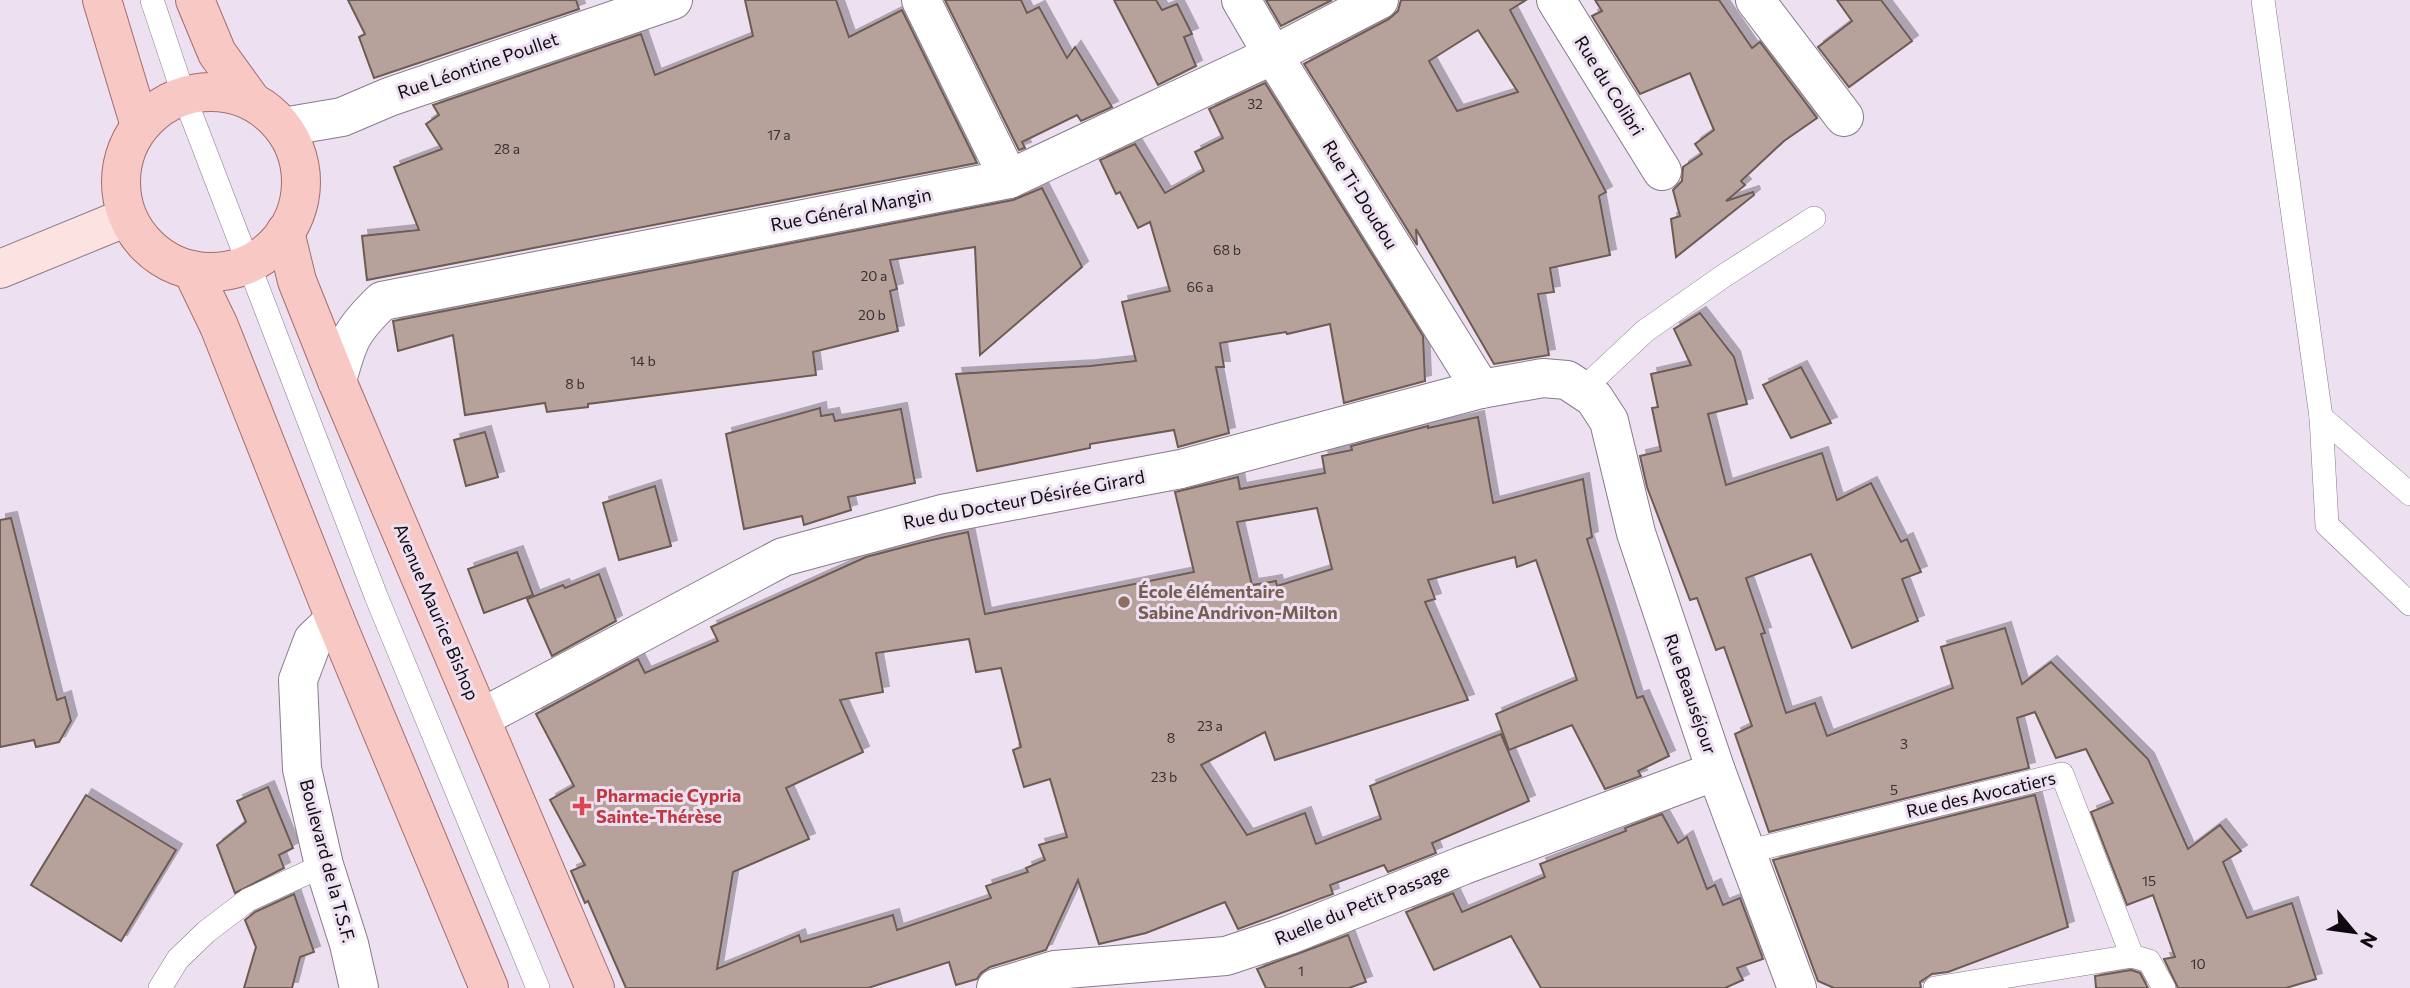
<svg xmlns="http://www.w3.org/2000/svg" width="2410" height="988" font-family="Commissioner,sans-serif">
<style>
.building{fill:#b6a29a;stroke:#6c5b53;stroke-width:2;fill-rule:evenodd;filter:url(#shadow)}
.lines{fill:none;stroke-linecap:round;stroke-linejoin:round}
.lane-casing{stroke:#877b8a;stroke-width:24}
.street-casing{stroke:#877b8a;stroke-width:40}
.secondary-casing{stroke:#877b8a;stroke-width:40}
.primary-casing{stroke:#a46d6b;stroke-width:40}
.lane{stroke:#fff;stroke-width:23}
.street{stroke:#fff;stroke-width:38}
.secondary{stroke:#fce3e1;stroke-width:38}
.primary{stroke:#f8c8c4;stroke-width:38}
.education-dot{fill:#8d6e63;stroke:#ede0f1;stroke-width:2.5}
.health-dot{fill:#e0444e;stroke:#ede0f1;stroke-width:2.5}
.labels{text-anchor:middle;stroke-width:6;stroke-linejoin:round;paint-order:stroke}
.number-label{font-size:14px;fill:#383032}
.street-label{font-size:18px;fill:#0e0a10;stroke:#ede0f1}
.education-label{font-size:18px;font-weight:bold;fill:#785e54;stroke:#ede0f1;text-anchor:start}
.health-label{font-size:18px;font-weight:bold;fill:#be3a42;stroke:#ede0f1;text-anchor:start}
</style>
<defs>
<filter id="shadow"><feDropShadow dx="6" dy="-6" stdDeviation="0" flood-color="#0004"/></filter>
</defs>
<rect width="100%" height="100%" fill="#ede0f1"/>
<!-- building -->
<g class="building">
<polygon points="348,0 576,0 579,9 374,78 359,37 365,34"/>
<polygon points="745,0 836,0 849,37 902,10 977,163 367,280 362,236 419,230 394,167 442,149 426,124 439,115 433,105 641,34 655,75 753,36"/>
<polygon points="945,0 1021,0 1027,13 1039,7 1067,58 1075,47 1112,107 1081,121 1077,115 1022,142 1025,148 1019,150"/>
<polygon points="1114,0 1156,0 1162,10 1177,4 1192,34 1184,37 1196,66 1158,85"/>
<polygon points="1266,0 1332,0 1281,26"/>
<path d="M1401,0H1526L1510,10L1606,192L1599,196L1610,255L1550,268L1554,292L1538,294L1549,355L1494,364L1416,229L1417,245L1304,64L1389,19L1398,11ZM1478,30L1518,92L1457,111L1429,61Z"/>
<polygon points="1595,0 1719,0 1752,48 1760,42 1817,118 1784,141 1741,181 1745,185 1726,201 1753,192 1754,195 1676,257 1671,219 1680,216 1673,190 1682,181 1683,167 1702,154 1695,144 1714,130 1690,73 1640,94 1592,16 1602,11"/>
<polygon points="1837,0 1881,0 1912,41 1849,87 1818,47 1852,21"/>
<polygon points="1265,83 1423,336 1425,381 1344,403 1330,324 1287,334 1286,332 1220,343 1224,367 1216,367 1229,433 1178,447 1174,430 1090,444 1090,448 977,471 956,374 1090,366 1136,361 1122,302 1170,291 1150,222 1138,228 1120,192 1116,194 1100,160 1135,144 1165,193 1204,171 1195,152 1223,138 1209,109"/>
<polygon points="1042,188 1082,267 980,355 975,247 890,260 897,289 890,291 898,331 813,352 816,375 588,404 588,407 571,409 547,412 545,403 465,415 453,335 398,351 393,321 1013,200"/>
<polygon points="1700,313 1734,357 1747,404 1708,414 1726,485 1822,453 1837,500 1871,483 1901,542 1907,539 1921,572 1902,579 1918,621 1852,648 1811,554 1746,578 1765,633 1761,634 1786,713 1815,703 1827,736 1953,688 1941,647 2005,628 2022,684 2051,662 2148,759 2188,849 2220,825 2241,851 2223,862 2247,918 2292,903 2316,979 2286,988 2178,988 2164,959 2175,957 2153,895 2127,905 2091,812 2113,803 2086,749 2056,758 2035,712 2017,718 2029,768 1769,832 1735,734 1752,726 1724,647 1716,650 1697,598 1690,600 1647,487 1640,456 1661,451 1652,408 1658,407 1651,374 1691,365 1674,329"/>
<polygon points="1801,367 1831,423 1791,438 1763,385"/>
<polygon points="820,408 821,416 833,414 835,421 901,409 915,483 848,497 851,510 804,525 802,516 744,529 726,434"/>
<path d="M1478,417L1493,503L1583,479L1592,537L1587,539L1637,698L1643,696L1669,756L1638,771L1641,776L1605,789L1572,725L1509,750L1496,714L1577,680L1536,560L1517,567L1515,557L1428,580L1435,599L1425,602L1468,700L1275,760L1265,732L1201,765L1247,835L1305,813L1316,844L1381,819L1370,786L1501,734L1529,801L1432,843L1436,853L1388,872L1384,865L1330,885L1333,894L1238,929L1225,902L1146,933L1099,944L1078,880L1046,950L990,967L981,973L977,979L956,985L949,962L868,988H626L588,901L585,903L571,871L585,865L550,800L574,786L536,714L638,659L645,673L718,641L711,627L866,557L923,542L968,532L985,614L1194,572L1175,492L1238,477L1240,489L1325,473L1322,456L1352,450L1351,446L1428,426V428ZM1317,508L1332,569L1277,586L1276,581L1252,585L1237,522ZM969,639L976,672L1001,668L1021,747L1013,750L1024,787L1050,779L1067,837L1039,845L1045,860L1026,868L1028,872L986,886L991,898L897,930L893,915L801,942L799,935L717,969L733,872L809,839L786,788L863,752L840,700L883,692L876,653Z"/>
<polygon points="485,432 498,477 466,486 454,440"/>
<polygon points="655,486 671,546 619,560 603,503"/>
<polygon points="11,518 57,700 65,697 71,721 59,742 36,747 34,740 0,747 0,520"/>
<polygon points="517,552 533,595 484,613 468,569"/>
<polygon points="599,574 616,621 552,656 527,599 563,585 565,588"/>
<polygon points="268,787 293,848 279,855 284,868 235,893 217,845 246,822 237,801"/>
<polygon points="86,795 176,850 121,941 31,885"/>
<polygon points="2035,795 2068,927 1948,972 1932,974 1920,982 1921,988 1834,988 1818,981 1773,860"/>
<polygon points="1662,814 1678,843 1687,837 1707,889 1715,885 1723,905 1740,898 1763,959 1737,968 1743,980 1725,988 1541,988 1511,936 1434,970 1406,912 1453,893 1462,912 1545,877 1540,864 1626,831 1625,828"/>
<polygon points="294,894 314,952 300,957 292,988 244,988 256,947 245,920 255,912"/>
<polygon points="1348,935 1366,982 1349,988 1266,988 1257,969"/>
<polygon points="2131,970 2140,973 2148,988 2096,988 2095,976"/>
</g>
<g class="lines">
<defs>
<g id="lane">
<polyline points="152,0 184,96 376,596 538,988"/>
<polyline points="2263,0 2321,417 2327,525 2410,604"/>
<polyline points="1582,390 1645,331 1725,275 1814,218"/>
<polyline points="2321,417 2410,494"/>
<polyline points="1746,852 2062,774 2132,956 2149,961 2164,988"/>
<polyline points="160,988 178,959 206,932 248,900 324,865"/>
<polyline points="1935,988 2132,956"/>
</g>
<g id="street">
<polyline points="921,0 1009,179"/>
<polyline points="1241,0 1273,55 1481,389"/>
<polyline points="1556,0 1662,171"/>
<polyline points="1755,0 1844,117"/>
<polyline points="283,127 342,117 389,97 673,0"/>
<path d="M337,381C348,340 351,331 382,301L1009,179L1273,55L1379,0"/>
<polyline points="335,619 313,640 298,680 302,769 324,865 349,944 359,988"/>
<polyline points="481,718 783,557 942,514 1181,469 1481,389 1543,378 1567,380 1594,398 1609,421 1636,533 1716,771 1797,988"/>
<polyline points="996,988 1055,970 1226,956 1289,935 1464,865 1716,771"/>
</g>
<polyline id="secondary" points="0,269 127,217"/>
<g id="primary">
<polyline points="102,0 140,126"/>
<polyline points="195,0 217,53 251,100"/>
<circle cx="211" cy="182" r="90"/>
<polyline points="285,232 297,281 337,381 595,988"/>
<polyline points="192,270 219,326 335,619 489,988"/>
</g>
</defs>
<!-- lane casing -->
<use href="#lane" class="lane-casing"/>
<!-- street casing -->
<use href="#street" class="street-casing"/>
<!-- secondary casing -->
<use href="#secondary" class="secondary-casing"/>
<!-- primary casing -->
<use href="#primary" class="primary-casing"/>
<!-- lane -->
<use href="#lane" class="lane"/>
<!-- street -->
<use href="#street" class="street"/>
<!-- secondary -->
<use href="#secondary" class="secondary"/>
<!-- primary -->
<use href="#primary" class="primary"/>
</g>
<!-- markers -->
<circle class="education-dot" cx="1124" cy="602" r="7"/>
<path class="health-dot" d="M578.5 795.5h7v7h7v7h-7v7h-7v-7h-7v-7h7z"/>
<g class="labels">
<!-- number labels -->
<g class="number-label">
<text x="1255" y="109">32</text>
<text x="779" y="140">17 a</text>
<text x="507" y="154">28 a</text>
<text x="1227" y="255">68 b</text>
<text x="874" y="281">20 a</text>
<text x="1200" y="292">66 a</text>
<text x="872" y="320">20 b</text>
<text x="643" y="366">14 b</text>
<text x="575" y="389">8 b</text>
<text x="1210" y="731">23 a</text>
<text x="1171" y="743">8</text>
<text x="1904" y="749">3</text>
<text x="1164" y="782">23 b</text>
<text x="1894" y="795">5</text>
<text x="2149" y="886">15</text>
<text x="2198" y="969">10</text>
<text x="1301" y="976">1</text>
</g>
<!-- street labels -->
<g class="street-label">
<text transform="translate(478 66) rotate(-19)" y="6">Rue Léontine Poullet</text>
<text transform="translate(1609 86) rotate(58)" y="6">Rue du Colibri</text>
<text transform="translate(1360 195) rotate(58)" y="6">Rue Ti-Doudou</text>
<text transform="translate(851 210) rotate(-11)" y="6">Rue Général Mangin</text>
<text transform="translate(1024 500) rotate(-11)" y="6">Rue du Docteur Désirée Girard</text>
<text transform="translate(436 612) rotate(67)" y="6">Avenue Maurice Bishop</text>
<text transform="translate(1690 694) rotate(71)" y="6">Rue Beauséjour</text>
<text transform="translate(1981 795) rotate(-13)" y="6">Rue des Avocatiers</text>
<text transform="translate(327 861) rotate(75)" y="6">Boulevard de la T.S.F.</text>
<text transform="translate(1362 905) rotate(-22)" y="6">Ruelle du Petit Passage</text>
</g>
<!-- education labels -->
<g class="education-label">
<text x="1138" y="598">École élémentaire<tspan x="1138" dy="21">Sabine Andrivon-Milton</tspan></text>
</g>
<!-- health labels -->
<g class="health-label">
<text x="596" y="802">Pharmacie Cypria<tspan x="596" dy="21">Sainte-Thérèse</tspan></text>
</g>
</g>
<!-- north arrow -->
<g transform="translate(2354 932) rotate(119)" stroke="#ede0f1" stroke-width="5" paint-order="stroke">
<path d="M0-5L12 26L0 18L-12 26Z" fill="#0e0a10"/>
<text y="-10" font-size="19" font-weight="bold" text-anchor="middle" fill="#0e0a10">N</text>
</g>
</svg>
